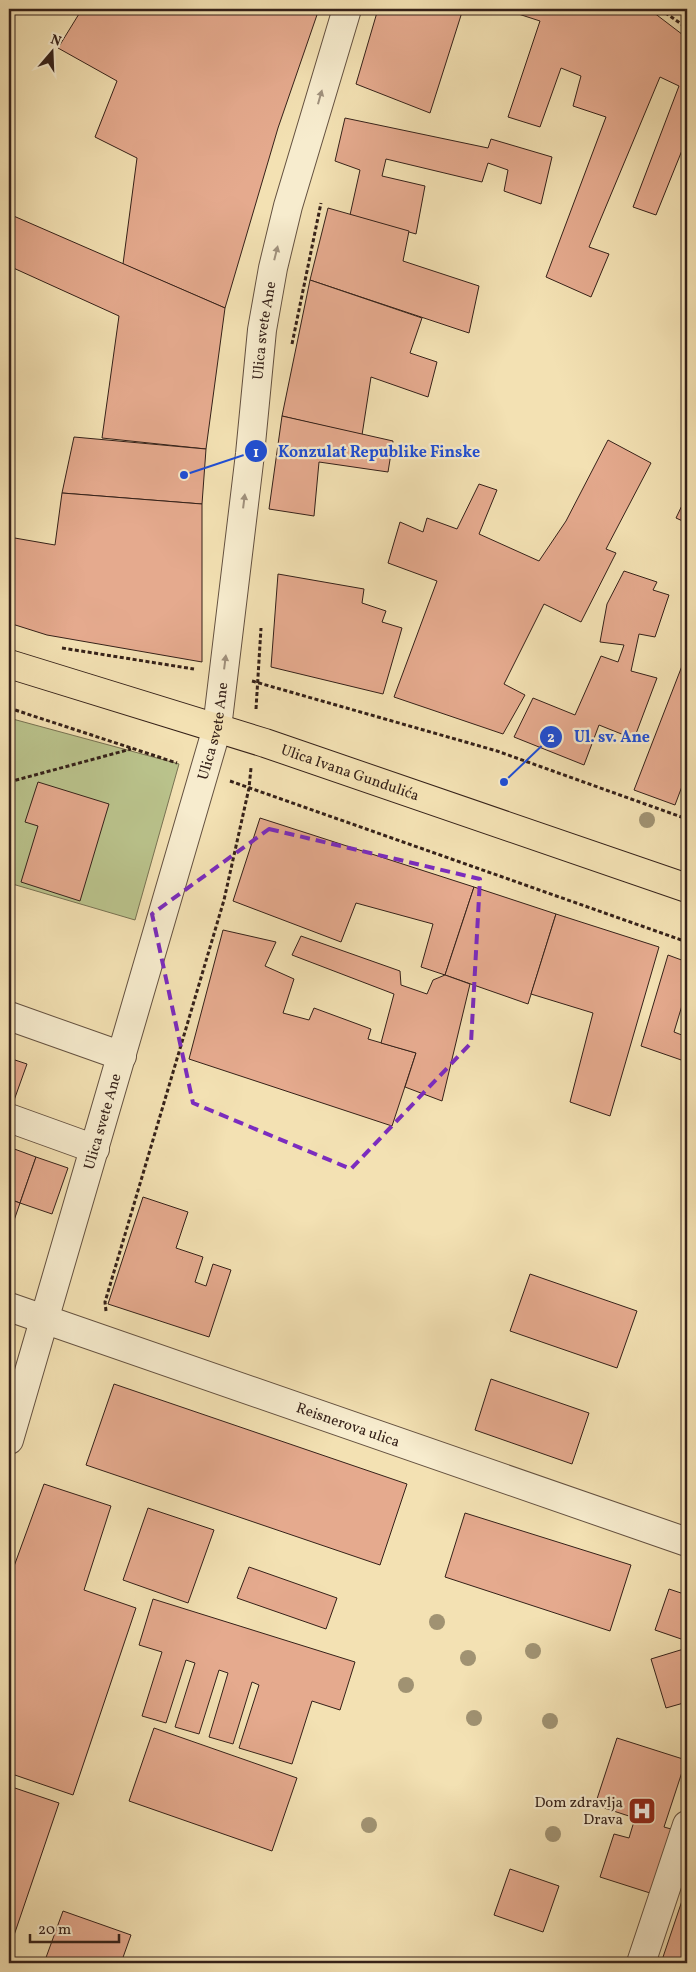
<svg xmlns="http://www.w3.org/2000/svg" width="696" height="1972" font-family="Vollkorn,serif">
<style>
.green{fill:#bac38c;stroke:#787252}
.building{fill:#e5aa8e;stroke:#352119}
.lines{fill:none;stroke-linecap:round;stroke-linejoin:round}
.minor-casing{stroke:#645140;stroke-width:30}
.major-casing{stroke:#352119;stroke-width:30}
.path{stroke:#352119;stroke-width:3;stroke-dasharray:4 2.5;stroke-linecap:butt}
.minor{stroke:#f7ecce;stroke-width:28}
.major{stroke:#f3e1b3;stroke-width:28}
.tree{fill:#a09272}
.oneway{fill:#a0917d}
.marked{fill:none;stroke:#7b2cbf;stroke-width:4;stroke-dasharray:10 6;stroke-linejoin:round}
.labels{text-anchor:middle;stroke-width:4.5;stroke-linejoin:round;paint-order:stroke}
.street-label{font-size:15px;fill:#352119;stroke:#f7ecce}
.poi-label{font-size:15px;fill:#352119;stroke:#f7ecce;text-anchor:end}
.leader{fill:none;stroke:#1d4ed8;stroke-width:2}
.callout-dot{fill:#1d4ed8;stroke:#f7ecce;stroke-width:2}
.mark-label{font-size:15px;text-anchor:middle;font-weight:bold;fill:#fff}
.callout-label{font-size:16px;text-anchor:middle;font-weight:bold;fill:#1d4ed8;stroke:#f7ecce;stroke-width:4.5;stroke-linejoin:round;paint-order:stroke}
</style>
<rect width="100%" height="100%" fill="#f3e1b3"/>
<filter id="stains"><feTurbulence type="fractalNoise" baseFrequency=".004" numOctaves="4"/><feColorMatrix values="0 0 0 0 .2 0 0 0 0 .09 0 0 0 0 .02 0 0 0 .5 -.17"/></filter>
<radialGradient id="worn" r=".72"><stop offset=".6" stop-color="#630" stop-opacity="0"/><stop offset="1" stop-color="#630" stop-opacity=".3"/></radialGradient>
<!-- green -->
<polygon class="green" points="9,718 179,764 135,920 9,883"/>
<!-- building -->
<g class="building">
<polygon points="82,9 319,9 278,128 225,308 123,264 137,158 95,137 117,81 58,48"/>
<polygon points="378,9 463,9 430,113 356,84"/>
<polygon points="503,9 649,9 687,38 687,138 656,215 633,207 679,86 660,77 589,247 609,254 591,297 546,277 606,117 573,106 581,76 561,68 540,127 508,117 540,21"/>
<polygon points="345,118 488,148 491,139 552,157 541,204 504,191 508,170 488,163 482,182 386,159 382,176 425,186 416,234 350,215 360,170 335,161"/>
<polygon points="328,208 409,231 403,261 479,286 469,333 310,280"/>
<polygon points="9,214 225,308 206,449 102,438 119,316 9,266"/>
<polygon points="310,280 422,318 410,353 437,362 428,397 371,377 362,435 282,416"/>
<polygon points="282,416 393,441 388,472 319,462 314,516 269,509"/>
<polygon points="74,437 206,449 202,504 62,493"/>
<polygon points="608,440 651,463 606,549 616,553 581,622 544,604 504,684 525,695 503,734 394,697 437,581 388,563 400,522 423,532 427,518 457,529 479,484 497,490 479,534 539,561 566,521"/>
<polygon points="62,493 202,504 202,662 47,635 9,623 9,537 55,545"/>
<polygon points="687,495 687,523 676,518"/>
<polygon points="624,571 657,582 653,590 669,595 655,637 639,634 631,671 657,678 634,739 599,725 584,765 514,737 533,698 575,715 601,656 618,662 624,645 600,642 607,604"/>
<polygon points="278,574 364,589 362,603 386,611 382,622 402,628 383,694 271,667"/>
<polygon points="687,653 687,773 675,805 634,790"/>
<polygon points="38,782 109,804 80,901 21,882 38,826 25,822"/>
<polygon points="260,818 474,887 445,975 421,967 433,924 356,903 341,942 233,901"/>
<polygon points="474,887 556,914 528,1004 445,975"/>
<polygon points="556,914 659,947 610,1116 570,1102 593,1013 531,994"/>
<polygon points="223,930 276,942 265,966 294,979 283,1013 309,1020 314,1008 371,1029 368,1039 416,1053 392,1126 189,1059"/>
<polygon points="301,936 400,971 401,985 427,994 433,980 445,975 470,984 442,1101 405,1087 416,1053 381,1043 394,994 292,955"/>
<polygon points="668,955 687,962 687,989 674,1032 687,1037 687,1062 641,1046"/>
<polygon points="9,1058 27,1064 12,1106 9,1104"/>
<polygon points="9,1147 36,1157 20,1203 9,1199"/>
<polygon points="36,1157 68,1168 52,1214 20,1203"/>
<polygon points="143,1197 188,1212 176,1248 203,1257 195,1282 206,1286 213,1264 231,1270 209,1337 108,1304"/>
<polygon points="9,1199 20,1203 9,1235"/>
<polygon points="530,1274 637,1311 617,1368 510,1331"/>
<polygon points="491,1379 589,1413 572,1464 475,1430"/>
<polygon points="114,1384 407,1484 380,1565 86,1465"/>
<polygon points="44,1484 111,1506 84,1590 136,1608 73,1795 9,1773 9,1580"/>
<polygon points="148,1508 214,1530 188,1603 123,1580"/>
<polygon points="465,1513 631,1565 610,1631 445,1577"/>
<polygon points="249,1567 337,1598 326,1629 237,1598"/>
<polygon points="669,1589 687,1595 687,1641 655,1630"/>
<polygon points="153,1599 355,1662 340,1710 312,1701 292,1764 239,1748 259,1685 252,1682 233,1744 209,1737 228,1673 219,1670 199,1734 175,1727 195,1663 186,1660 166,1723 142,1716 162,1652 139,1645"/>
<polygon points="687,1648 687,1702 666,1708 651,1659"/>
<polygon points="154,1728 297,1778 272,1851 129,1801"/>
<polygon points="617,1738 686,1760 664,1827 671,1829 650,1893 600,1877 614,1834 629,1838 635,1818 595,1805"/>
<polygon points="9,1786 59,1803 9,1950"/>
<polygon points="510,1869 559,1886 543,1932 494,1915"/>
<polygon points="687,1886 687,1963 661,1963"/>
<polygon points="63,1911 131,1935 121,1963 44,1963"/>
</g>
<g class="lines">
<defs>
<g id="minor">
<polyline points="9,1016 122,1056"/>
<polyline points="9,1118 95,1149"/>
<path id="s1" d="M9,1307L687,1542"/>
<path id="s2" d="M9,1440L217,728L250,454L262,330L273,268L288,206L347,9"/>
<polyline points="641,1963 687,1825"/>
</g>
<g id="major">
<path id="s3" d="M9,664L265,743L687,888"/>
</g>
</defs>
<!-- minor casing -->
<use href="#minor" class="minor-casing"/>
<!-- major casing -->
<use href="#major" class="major-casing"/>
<!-- path -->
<g class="path">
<polyline points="660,9 687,28"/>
<polyline points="292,344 321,203"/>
<polyline points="62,648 194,669"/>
<polyline points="252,681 497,751 687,819"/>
<polyline points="9,708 177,763"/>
<polyline points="256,709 261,628"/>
<polyline points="230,781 687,942"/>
<polyline points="9,782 131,749"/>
<polyline points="106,1311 105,1302 224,900 249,788 251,768"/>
</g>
<!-- minor -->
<use href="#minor" class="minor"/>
<!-- major -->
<use href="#major" class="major"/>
</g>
<!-- trees -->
<g class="tree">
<circle cx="647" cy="820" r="8"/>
<circle cx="437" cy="1622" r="8"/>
<circle cx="533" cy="1651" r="8"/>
<circle cx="468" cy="1658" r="8"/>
<circle cx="406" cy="1685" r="8"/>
<circle cx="474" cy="1718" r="8"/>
<circle cx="550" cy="1721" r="8"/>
<circle cx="369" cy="1825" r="8"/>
<circle cx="553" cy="1834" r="8"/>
</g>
<!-- one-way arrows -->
<defs><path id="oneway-solid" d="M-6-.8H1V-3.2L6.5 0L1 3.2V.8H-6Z" transform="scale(1.25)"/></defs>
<g class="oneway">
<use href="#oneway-solid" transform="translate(320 97) rotate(-74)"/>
<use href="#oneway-solid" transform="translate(276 253) rotate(-76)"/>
<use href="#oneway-solid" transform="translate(244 501) rotate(-83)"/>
<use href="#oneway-solid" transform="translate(225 662) rotate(-83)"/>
</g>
<!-- marked area -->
<path class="marked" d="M269,829L480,879L471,1043L351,1169L193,1103L152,914Z"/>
<!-- icons -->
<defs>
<symbol id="hospital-square" viewBox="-11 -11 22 22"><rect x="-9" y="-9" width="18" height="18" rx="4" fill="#8f2418" stroke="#f7ecce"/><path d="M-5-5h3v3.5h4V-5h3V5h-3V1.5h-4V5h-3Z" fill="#fff"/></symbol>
</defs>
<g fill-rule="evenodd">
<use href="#hospital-square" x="626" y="1795" width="32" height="32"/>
</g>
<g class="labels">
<!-- street labels -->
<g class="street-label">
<text dy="5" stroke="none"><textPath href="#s2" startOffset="1142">Ulica svete Ane</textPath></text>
<text dy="5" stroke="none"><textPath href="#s2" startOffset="738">Ulica svete Ane</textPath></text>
<text dy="5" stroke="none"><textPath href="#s3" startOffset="358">Ulica Ivana Gundulića</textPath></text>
<text dy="5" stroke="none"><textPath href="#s2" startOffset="332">Ulica svete Ane</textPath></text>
<text dy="5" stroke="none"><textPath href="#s1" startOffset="359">Reisnerova ulica</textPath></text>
</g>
<!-- poi labels -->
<g class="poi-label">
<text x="623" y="1807">Dom zdravlja<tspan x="623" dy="17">Drava</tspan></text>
</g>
</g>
<!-- callouts -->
<path class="leader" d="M184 475L256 451M504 782L551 737"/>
<g class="callout-dot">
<circle cx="184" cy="475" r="5"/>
<circle cx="504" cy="782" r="5"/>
<circle cx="256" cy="451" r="12"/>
<circle cx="551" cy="737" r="12"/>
</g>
<g class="mark-label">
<text x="256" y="457">1</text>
<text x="551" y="742">2</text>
</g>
<g class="callout-label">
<text x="379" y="457">Konzulat Republike Finske</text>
<text x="612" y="742">Ul. sv. Ane</text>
</g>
<!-- margin -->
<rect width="696" height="1972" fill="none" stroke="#f3e1b3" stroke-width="30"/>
<rect x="10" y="10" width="676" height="1952" fill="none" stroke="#352119" stroke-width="2.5"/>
<rect x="15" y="15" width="666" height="1942" fill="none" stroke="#352119"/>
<!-- north arrow -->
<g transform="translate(52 52) rotate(19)" stroke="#f7ecce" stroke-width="4" paint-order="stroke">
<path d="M0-4L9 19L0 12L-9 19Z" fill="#352119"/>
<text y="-8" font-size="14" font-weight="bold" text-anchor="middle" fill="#352119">N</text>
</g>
<!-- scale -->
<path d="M30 1934v8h89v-8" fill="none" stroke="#352119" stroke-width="2.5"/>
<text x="38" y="1934" font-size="15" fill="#352119" stroke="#f7ecce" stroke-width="4" paint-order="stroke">20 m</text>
<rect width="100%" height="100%" filter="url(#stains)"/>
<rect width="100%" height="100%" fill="url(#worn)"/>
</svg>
